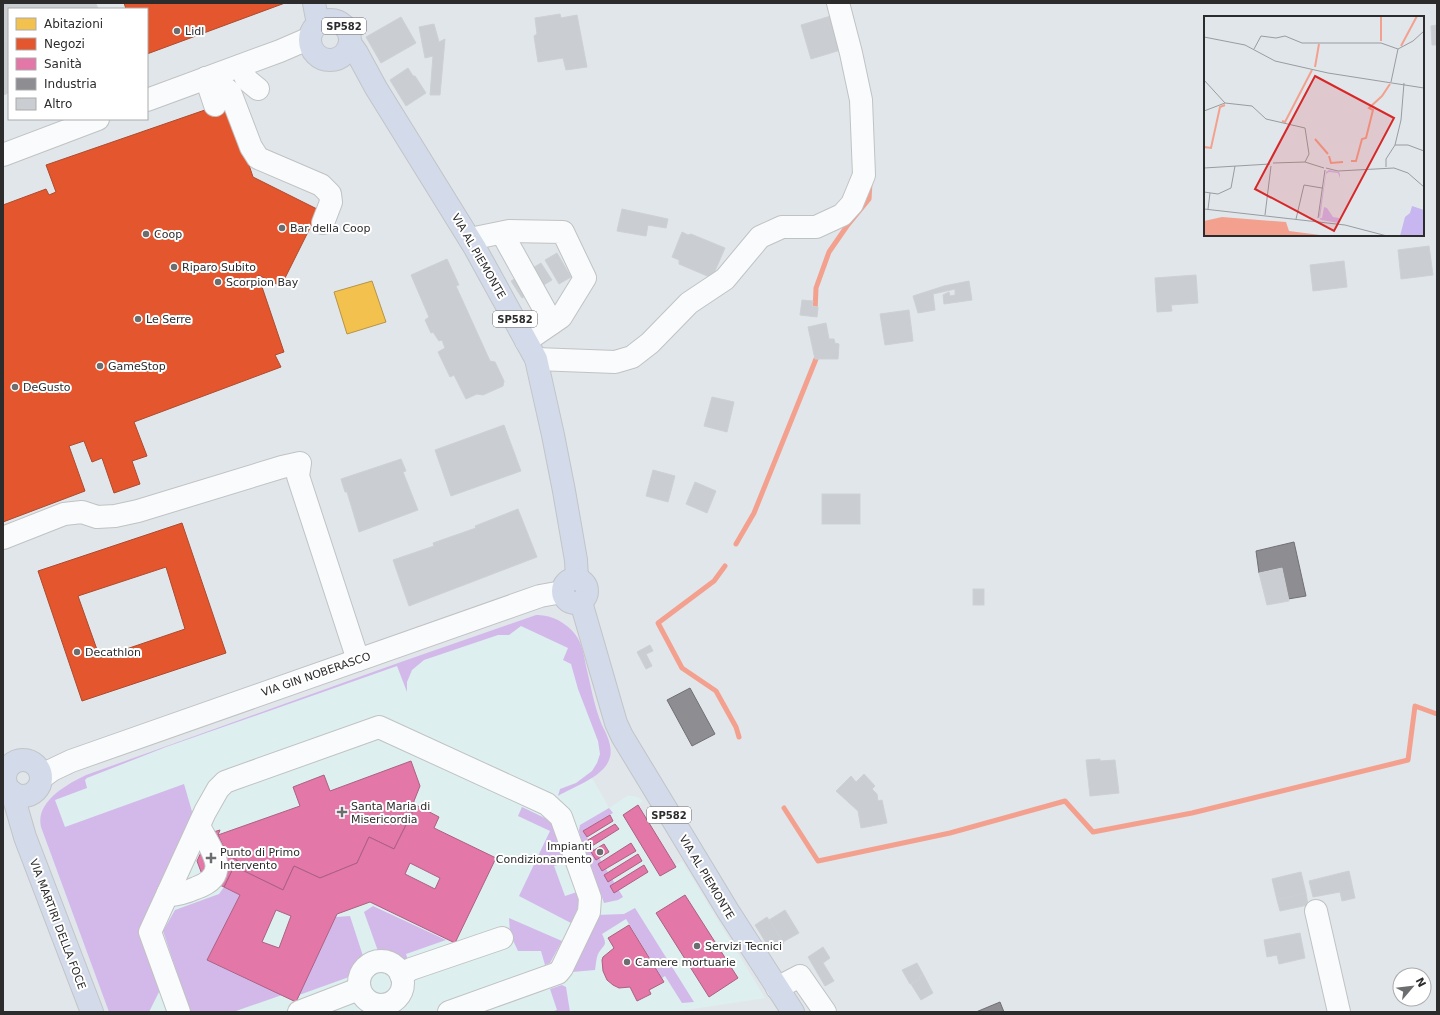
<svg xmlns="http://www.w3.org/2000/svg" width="1440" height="1015" font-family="'DejaVu Sans',sans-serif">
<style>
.medical{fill:#ddefef}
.green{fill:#d3b9ea}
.homes{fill:#f2c14e;stroke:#b79444}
.shops{fill:#e4572e;stroke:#ad4a2d;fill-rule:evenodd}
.health{fill:#e377a8;stroke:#ac6083;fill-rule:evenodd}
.industry{fill:#8d8d92;stroke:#707073}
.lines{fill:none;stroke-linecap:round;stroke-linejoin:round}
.stream{stroke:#f3a18e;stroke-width:5}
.building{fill:#cacdd1;stroke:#cdd1d6}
.minor-casing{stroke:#c1c2c2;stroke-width:24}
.major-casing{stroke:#c2c4c6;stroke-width:24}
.minor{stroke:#fafbfc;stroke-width:22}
.major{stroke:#d3dae9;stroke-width:22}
.poi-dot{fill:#6b6d6f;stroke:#fff;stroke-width:1.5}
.labels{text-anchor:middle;stroke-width:4;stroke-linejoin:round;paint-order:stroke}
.shield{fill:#fff;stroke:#6b6b6b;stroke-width:1}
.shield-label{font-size:10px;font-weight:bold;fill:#2c2c2c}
.poi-label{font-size:11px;fill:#2c2c2c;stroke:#fff;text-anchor:start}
.street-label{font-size:11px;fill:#2c2c2c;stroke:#fff}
.inset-river{fill:none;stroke:#f3a18e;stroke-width:2}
.inset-road{fill:none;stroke:#999c9f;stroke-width:1}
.view{fill:#d62828;fill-opacity:0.15;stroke:#d62828;stroke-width:2}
.inset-edge{fill:none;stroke:#2c2c2c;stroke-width:2}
</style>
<rect width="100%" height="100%" fill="#e1e6eb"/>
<!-- medical -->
<polygon class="medical" points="536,615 541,615 552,618 565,624 576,634 582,648 593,698 599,717 610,742 611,753 608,763 602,771 592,778 603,797 609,808 627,796 634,796 639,798 643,801 637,806 675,865 682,861 765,998 673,1012 109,1012 41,827 40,816 48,802 52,797 67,785 86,775 398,663"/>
<!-- green -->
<g class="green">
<path d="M536,615C550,614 567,623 575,634C582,643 584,655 586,666C591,686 594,706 602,725C607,735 614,748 609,760C603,777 573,787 558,796L560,789L576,783L592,771L597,763L600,754L598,741L578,689L571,664L563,660L568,648L521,626L509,635H498L424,660L412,670L407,682V692L397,666L166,747L87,778L85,780L87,788L55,800L65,827L184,784L193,815L140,928L159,987V992L149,1012H109L41,827C35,802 67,784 86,775L398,663Z"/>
<path d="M522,807L553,822L567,862L554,866L565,896L577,892C581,905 577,910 571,923L519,896L550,831L518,816Z"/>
<polygon points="609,808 613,813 583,831 623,897 618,900 604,903 580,836 579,830 580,825"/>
<polygon points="224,887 240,895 207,960 282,995 233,1012 190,1012 163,931 175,910 219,894"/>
<path d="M373,906L446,940L406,954L411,969C397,960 395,954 378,951L364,912Z"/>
<path d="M635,908L694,1002L682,1003L665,976L662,978L626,919L602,934C608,946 604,944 598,954C596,959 596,964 595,970L572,972L596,915L624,914Z"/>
<path d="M350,916L363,956C355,961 352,968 349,977L299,995L336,917Z"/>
<polygon points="509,918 562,941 550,963 545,965 541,951 518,951 510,934"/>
<polygon points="562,985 566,987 570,1012 551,1012 557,1010 550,989"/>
</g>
<!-- homes -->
<polygon class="homes" points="372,281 386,322 347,334 334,292"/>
<!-- shops -->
<g class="shops">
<polygon points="124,3 285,3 147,54 147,9 126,9"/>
<polygon points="228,102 253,177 319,210 281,286 258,275 284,352 275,355 281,367 134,422 147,456 132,461 140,484 114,493 102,458 92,462 84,441 69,446 85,491 3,522 3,205 46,189 49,195 56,192 46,165"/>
<path d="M182,523L226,653L82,701L38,571ZM166,567L185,629L100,658L78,596Z"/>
</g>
<!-- health -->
<g class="health">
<polygon points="411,761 420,786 414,801 414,804 417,806 416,805 394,849 369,837 357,863 320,878 294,866 283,890 240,869 237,860 227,855 218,835 300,806 293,787 324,775 330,791"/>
<path d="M416,805L439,817L434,828L496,858L455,943L370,902L337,914L296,1002L207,960L240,895L224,887L237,860L240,869L283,890L294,866L320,878L357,863L369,837L394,849ZM410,863L440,878L435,889L405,874ZM276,910L291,916L279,948L262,942Z"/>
<polygon points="638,805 676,867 660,876 623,815"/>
<polygon points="610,815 613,821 587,837 583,831"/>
<polygon points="615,824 619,829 592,846 588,840"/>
<polygon points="220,830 218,835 227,855 237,860 224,887 203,877 197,861 210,833"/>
<polygon points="631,843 636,851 602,871 598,864"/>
<polygon points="604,844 609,852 596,860 591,852"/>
<polygon points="638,854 642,861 608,882 604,875"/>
<polygon points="644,865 648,872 614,893 610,886"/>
<polygon points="685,895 738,978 709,997 656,913"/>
<polygon points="629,925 664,982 649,990 651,994 637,1001 630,987 619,988 613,985 607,980 603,971 602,960 603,957 614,948 608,938"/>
</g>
<!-- industry -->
<g class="industry">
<polygon points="1294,542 1306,596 1288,599 1282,568 1259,573 1256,551"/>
<polygon points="690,688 715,734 692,746 667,700"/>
<polygon points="1000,1002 1004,1012 976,1012"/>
</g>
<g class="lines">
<!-- stream -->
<g class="stream">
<polyline points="815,312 816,288 829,252 847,226 869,199 870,183"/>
<polyline points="736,544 754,513 818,354"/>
<polyline points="725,566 714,581 658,623 682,668 716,691 736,727 739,737"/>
<polyline points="784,808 818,861 950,833 1065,801 1093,832 1192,813 1408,760 1415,706 1437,714"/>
</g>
</g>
<!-- building -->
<g class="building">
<polygon points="3,3 96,3 98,9 9,9 9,40 3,42"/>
<polygon points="560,14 561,18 577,15 587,67 566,70 563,58 538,62 534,36 537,34 535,18"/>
<polygon points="834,15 844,49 811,59 801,25"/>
<polygon points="401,17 416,43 381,63 366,37"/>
<polygon points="434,24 439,42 445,39 440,95 430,95 433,56 425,58 419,27"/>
<polygon points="1437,25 1437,45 1432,45 1431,26"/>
<polygon points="9,40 9,93 3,95 3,42"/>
<polygon points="408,68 413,76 415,76 426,93 406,106 390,80"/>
<polygon points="622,209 668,219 666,228 648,225 646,236 617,231"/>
<polygon points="682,232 688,235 691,234 725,248 712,278 679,264 679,260 672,257"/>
<polygon points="1429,246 1433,275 1401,279 1398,250"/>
<polygon points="557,253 571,277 559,284 545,260"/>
<polygon points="447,259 459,285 456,286 490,361 495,362 504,381 503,386 483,395 477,394 466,399 454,375 450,377 438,352 445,348 442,340 439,341 433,332 431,333 425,320 429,317 411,275"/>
<polygon points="1344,261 1347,287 1313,291 1310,265"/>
<polygon points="541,263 552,280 522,298 511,281"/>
<polygon points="1196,275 1198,303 1171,305 1172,311 1157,312 1155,278"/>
<polygon points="969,281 972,300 944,304 943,295 949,292 950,296 955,295 955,289 933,294 935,310 918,313 913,296 944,286"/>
<polygon points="802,300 813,301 812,306 818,307 817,317 800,315"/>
<polygon points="909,310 913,341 885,345 880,314"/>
<polygon points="826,323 829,339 834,339 835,343 839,344 838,359 815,359 808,327"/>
<polygon points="712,397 734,402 727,432 704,426"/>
<polygon points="504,425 521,471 451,496 435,450"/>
<polygon points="401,459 406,471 403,472 418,510 359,532 347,492 345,492 341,479"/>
<polygon points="653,470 675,476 668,502 646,496"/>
<polygon points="695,482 716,491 707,513 686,504"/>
<rect x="822" y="494" width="38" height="30"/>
<polygon points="518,509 537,557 409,606 393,560 434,546 433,543 476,528 475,526"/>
<polygon points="1282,568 1289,601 1267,605 1259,573"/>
<rect x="973" y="589" width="11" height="16"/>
<polygon points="650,645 653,651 646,654 652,666 646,669 637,652"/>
<polygon points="1100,759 1100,761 1115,760 1119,793 1090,796 1086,760"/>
<polygon points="864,774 875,786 872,789 877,794 878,801 882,800 887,823 861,828 858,811 836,791 851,776 856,782"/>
<polygon points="1349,871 1355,898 1342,901 1340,892 1313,897 1309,881"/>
<polygon points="1301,872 1306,893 1277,900 1272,879"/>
<polygon points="1306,893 1308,905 1280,911 1277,900"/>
<polygon points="785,910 799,933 783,942 769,920"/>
<polygon points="767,917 784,943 771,951 755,925"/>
<polygon points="1300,933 1305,958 1279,964 1277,955 1267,957 1264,940"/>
<polygon points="823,947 830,958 823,963 834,981 825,986 808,957"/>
<polygon points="917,963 923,974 919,977 920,979 910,984 902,970"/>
<polygon points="923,974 933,993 921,1000 911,984 920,979 919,977"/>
</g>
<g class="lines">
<defs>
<g id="minor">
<polyline points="240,66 247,80 258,89"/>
<polyline points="206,78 215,80 230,92 251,147 258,158 321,185 330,194 331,202 323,223"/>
<polyline points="206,78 215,105"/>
<polyline points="147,100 280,51 310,38"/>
<polyline points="3,155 98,119"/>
<polyline points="502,233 552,323"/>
<polyline points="470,239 509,231 563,232 585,278 561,317 526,341"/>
<polyline points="536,359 615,362 632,357 650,343 689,303 725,279 760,237 782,227 816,227 842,215 852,204 864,175 861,100 851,53 838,3"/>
<polyline points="3,538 64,514 82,512 97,517 115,516 138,511 282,467 300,463 298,476 358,660"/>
<polyline points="41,778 52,770 71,761 540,596 562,592"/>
<path d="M168,893L169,895C179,895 187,892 196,888C233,875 211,850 199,826"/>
<polyline points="1316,911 1339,1012"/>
<circle cx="381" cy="983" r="22"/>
<polyline points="401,975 411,969 502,938"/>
<polyline points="777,988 800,976 825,1012"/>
<polyline points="179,1012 150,932 205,812 218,789 225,782 233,779 379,727 547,804 561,817 590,898 589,912 562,968 558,973 449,1012"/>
<polyline points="299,1012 351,992 359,990"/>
</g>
<g id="major">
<polyline points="314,3 318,24"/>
<circle cx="330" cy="40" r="20"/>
<polyline points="350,43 357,53 376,88 475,248 536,359 553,435 564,491 576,560 577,579"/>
<circle cx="575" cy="591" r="12"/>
<polyline points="581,602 616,723 622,736 728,911 793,1012"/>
<circle cx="23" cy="778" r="18"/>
<polyline points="12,792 25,837 92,1012"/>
</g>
</defs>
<!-- minor casing -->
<use href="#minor" class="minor-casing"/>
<!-- major casing -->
<use href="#major" class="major-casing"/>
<!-- minor -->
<use href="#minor" class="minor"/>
<!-- major -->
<use href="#major" class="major"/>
</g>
<!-- markers -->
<g class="poi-dot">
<circle cx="177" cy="31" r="4"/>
<circle cx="282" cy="228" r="4"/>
<circle cx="146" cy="234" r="4"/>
<circle cx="174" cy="267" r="4"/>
<circle cx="218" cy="282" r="4"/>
<circle cx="138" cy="319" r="4"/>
<circle cx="100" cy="366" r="4"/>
<circle cx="15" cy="387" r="4"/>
<circle cx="77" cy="652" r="4"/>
<path d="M340 806h4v4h4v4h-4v4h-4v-4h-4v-4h4z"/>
<circle cx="600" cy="852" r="4"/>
<path d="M209 852h4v4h4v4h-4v4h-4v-4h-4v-4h4z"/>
<circle cx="697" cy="946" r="4"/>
<circle cx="627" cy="962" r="4"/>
</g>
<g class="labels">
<!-- shield labels -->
<g class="shield">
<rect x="322" y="18" width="44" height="16" rx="3"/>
<rect x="493" y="311" width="44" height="16" rx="3"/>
<rect x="647" y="807" width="44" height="16" rx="3"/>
</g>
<g class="shield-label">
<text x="344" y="30">SP582</text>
<text x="515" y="323">SP582</text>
<text x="669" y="819">SP582</text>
</g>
<!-- poi labels -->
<g class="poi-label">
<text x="185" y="35">Lidl</text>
<text x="290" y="232">Bar della Coop</text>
<text x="154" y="238">Coop</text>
<text x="182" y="271">Riparo Subito</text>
<text x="226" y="286">Scorpion Bay</text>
<text x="146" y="323">Le Serre</text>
<text x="108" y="370">GameStop</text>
<text x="23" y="391">DeGusto</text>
<text x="85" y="656">Decathlon</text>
<text x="351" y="810">Santa Maria di<tspan x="351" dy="13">Misericordia</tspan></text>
<text x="592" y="850" text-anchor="end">Impianti<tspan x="592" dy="13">Condizionamento</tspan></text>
<text x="220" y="856">Punto di Primo<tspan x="220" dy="13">Intervento</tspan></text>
<text x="705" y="950">Servizi Tecnici</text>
<text x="635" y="966">Camere mortuarie</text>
</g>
<!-- street labels -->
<g class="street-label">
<text transform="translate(479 256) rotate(60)" y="4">VIA AL PIEMONTE</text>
<text transform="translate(316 674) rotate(-19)" y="4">VIA GIN NOBERASCO</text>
<text transform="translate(707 877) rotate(59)" y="4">VIA AL PIEMONTE</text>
<text transform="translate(58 924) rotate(69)" y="4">VIA MARTIRI DELLA FOCE</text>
</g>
</g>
<!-- overview -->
<g transform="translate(1204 16)">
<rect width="220" height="220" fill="#e1e6eb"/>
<path d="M125,154L135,156L136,158V162L134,157L125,156L122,158L116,202H118L120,191L123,192L129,201L135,202V207L117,204L116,203L115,199L122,156Z" fill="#d3b9ea"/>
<path d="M208,190L220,194V220H196L201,201L206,197Z" fill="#c7b6ef"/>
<path d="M18,201L82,206L85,215L124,220H0V205Z" fill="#f3a18e"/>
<path class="inset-river" d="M177,25V0M197,30L213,0M111,51L115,28M78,105L81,106L108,54M111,123L124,138M0,131L7,132L16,91L21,89M125,140L127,147L139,146M147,145H152L158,123L162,122L169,94L165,92L178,80L186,68"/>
<path class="inset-road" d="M0,21L41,29L71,45L124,57L220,72M50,33L57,20L72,22L81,20L98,27H177L194,33L187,66M194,33L209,25L220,15M0,64L21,87M0,95L21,87L48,90L62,103L101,112L105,138L101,146M191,129H204L220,135M69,147L101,146L120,152M182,151V143L191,129L197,104L200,67M0,152L66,148M122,152L134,155L190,152L204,157L220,171M0,176L14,178L27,172L31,150M0,193L141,209L183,220M4,193L6,177M61,199L67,150M114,202L121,154M92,203L100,169L118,172"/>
<path class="view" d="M111,60L190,102L130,215L51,173Z"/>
<rect width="220" height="220" class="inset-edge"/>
</g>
<!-- border -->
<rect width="1440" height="1015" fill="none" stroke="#2c2c2c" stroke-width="8"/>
<!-- legend -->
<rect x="8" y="8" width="140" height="112" fill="#ffffff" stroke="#ababab"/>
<rect x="16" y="18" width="20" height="12" fill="#f2c14e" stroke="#ababab"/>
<text x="44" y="28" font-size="12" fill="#2c2c2c">Abitazioni</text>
<rect x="16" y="38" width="20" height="12" fill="#e4572e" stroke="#ababab"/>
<text x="44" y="48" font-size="12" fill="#2c2c2c">Negozi</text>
<rect x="16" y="58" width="20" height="12" fill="#e377a8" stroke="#ababab"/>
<text x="44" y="68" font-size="12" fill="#2c2c2c">Sanità</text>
<rect x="16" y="78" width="20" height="12" fill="#8d8d92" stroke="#ababab"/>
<text x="44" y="88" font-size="12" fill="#2c2c2c">Industria</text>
<rect x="16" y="98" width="20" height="12" fill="#cacdd1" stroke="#ababab"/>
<text x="44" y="108" font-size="12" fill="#2c2c2c">Altro</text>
<!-- north arrow -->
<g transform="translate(1412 987) rotate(62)"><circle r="19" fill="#ffffff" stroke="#ababab"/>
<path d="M0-3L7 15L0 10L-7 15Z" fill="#6b6d6f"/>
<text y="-6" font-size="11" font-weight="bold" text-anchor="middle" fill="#2c2c2c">N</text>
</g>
</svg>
